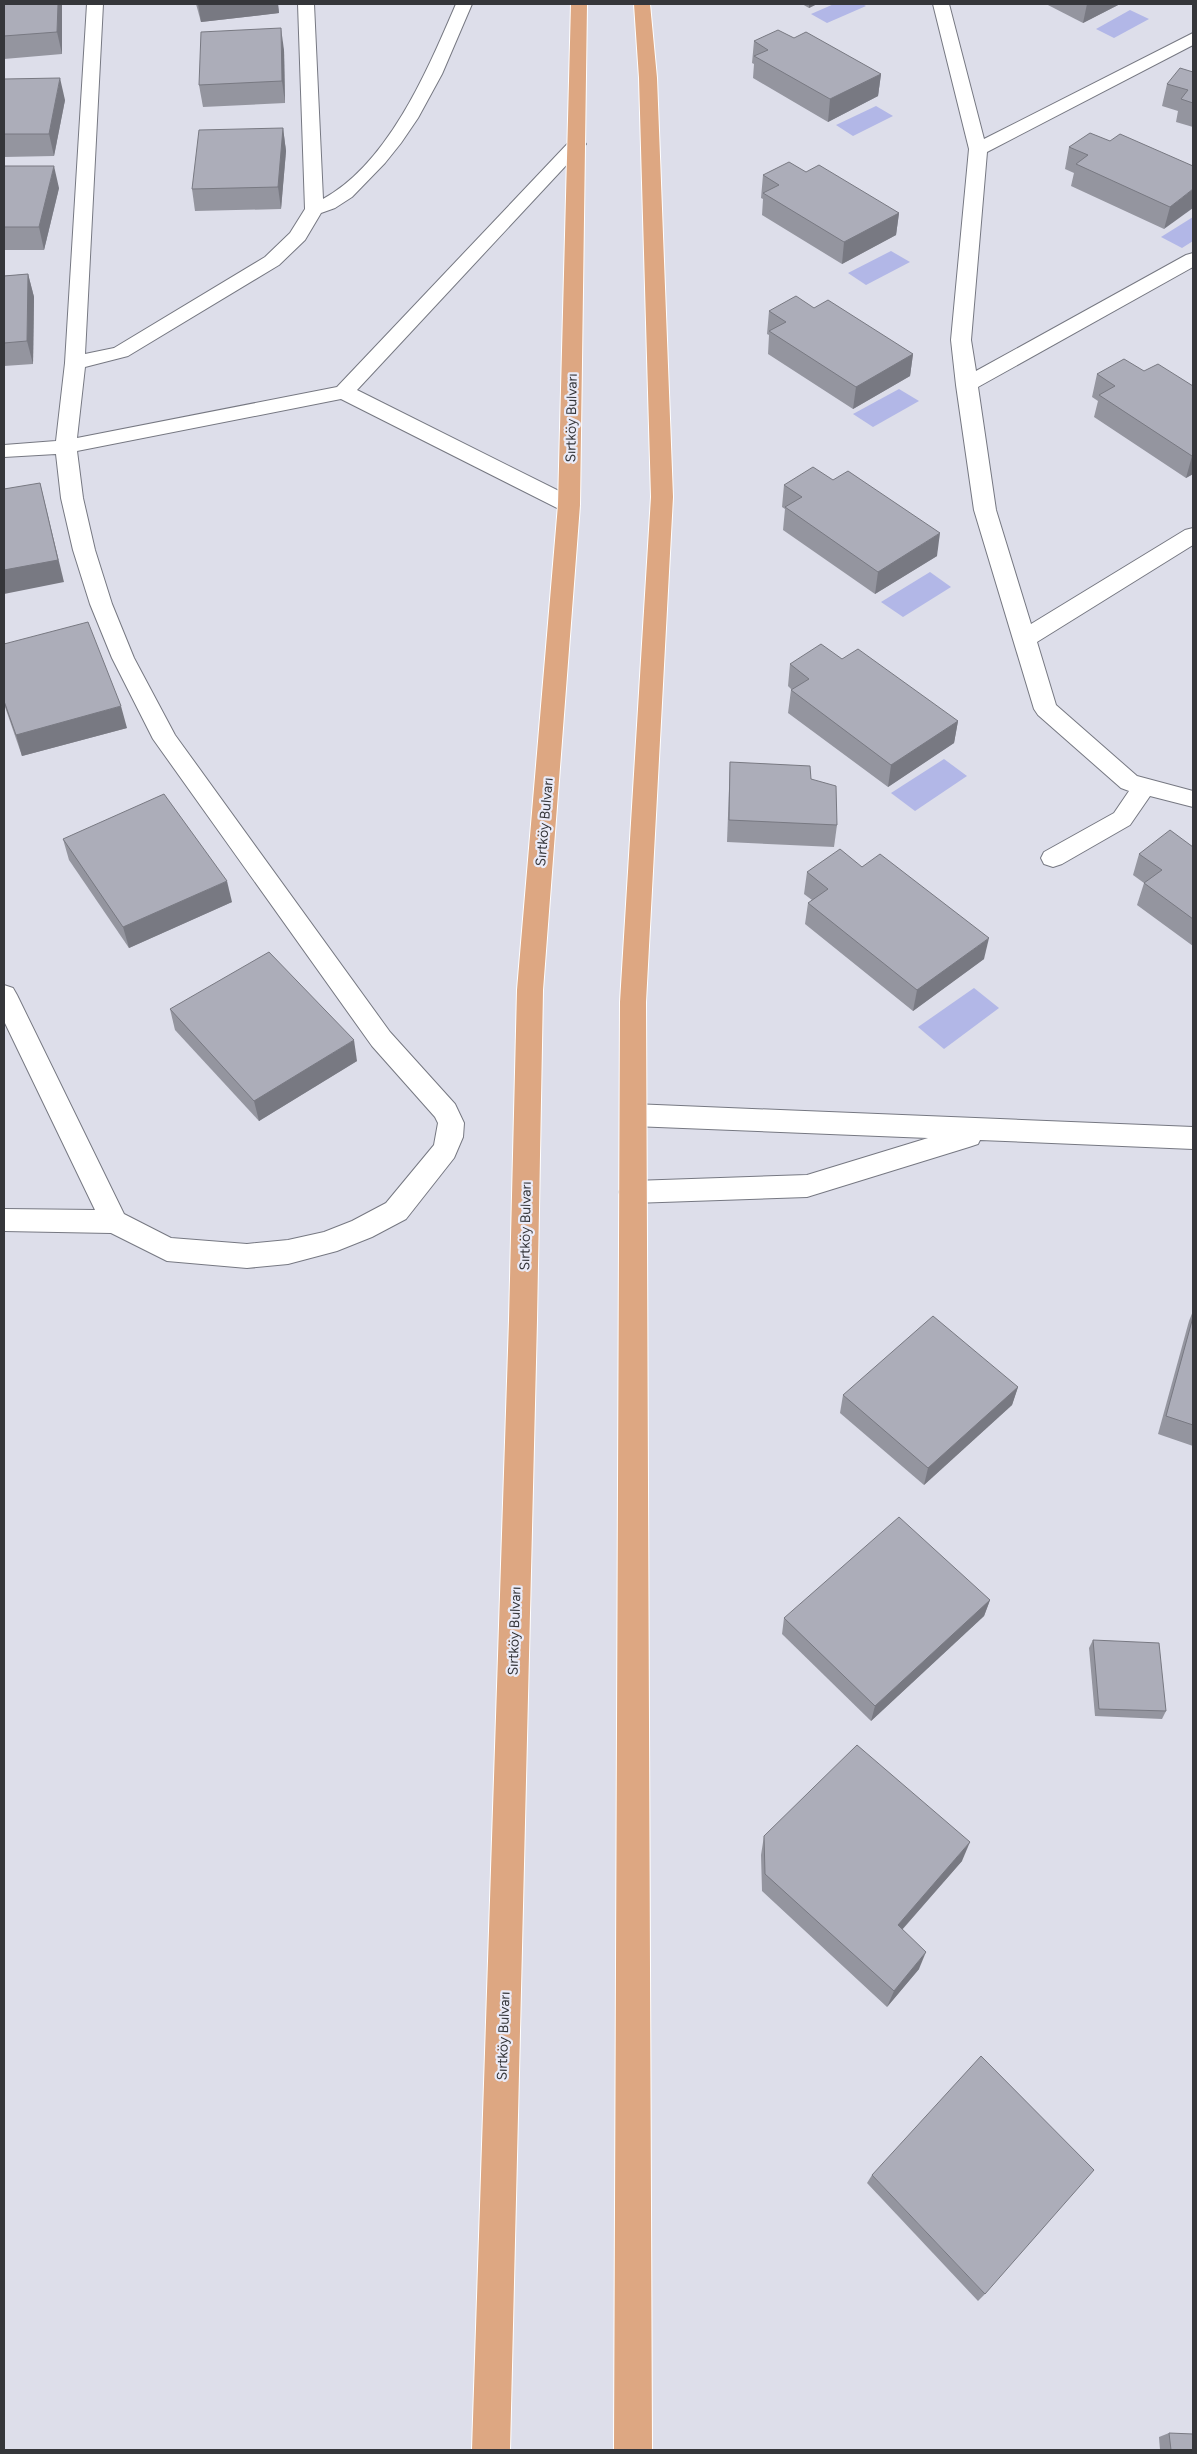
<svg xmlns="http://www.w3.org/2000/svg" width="1197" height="2454" font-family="Figtree,sans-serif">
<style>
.water{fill:#b2b7e7}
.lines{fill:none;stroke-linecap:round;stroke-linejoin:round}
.minor-casing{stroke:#767882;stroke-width:2}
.major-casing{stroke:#fff;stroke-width:2}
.minor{fill:#fff;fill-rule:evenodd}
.major{fill:#dda782;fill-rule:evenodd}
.wall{fill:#94959f}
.shaded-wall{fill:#787982}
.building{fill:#acadb9;stroke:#787982}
.labels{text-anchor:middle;stroke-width:4.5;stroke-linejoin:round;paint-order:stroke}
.street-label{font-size:14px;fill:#35363a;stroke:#eaebf8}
</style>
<rect width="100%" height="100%" fill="#dddeea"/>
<!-- water -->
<g class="water">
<polygon points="834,4 862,4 866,6 827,23 811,14"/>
<polygon points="1130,10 1149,19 1114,38 1096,29"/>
<polygon points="876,106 893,116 853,136 836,125"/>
<polygon points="1193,217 1193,241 1182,248 1161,237"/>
<polygon points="891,251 910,262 866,285 848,273"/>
<polygon points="899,389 919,401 873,427 853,414"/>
<polygon points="930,572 951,587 903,617 881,602"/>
<polygon points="944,759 967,776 915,811 891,793"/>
<polygon points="974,988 999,1008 944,1049 918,1027"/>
</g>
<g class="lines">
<defs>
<g id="minor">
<path d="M87,4H103L85,354L114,348L265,257L290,233L305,209L298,4H314L323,199C389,163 428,69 456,4H472L442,74L418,118L401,143L385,163L352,197L335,208L321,213L305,240L279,265L128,356L85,367L77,438L337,387L571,140H583L586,144L357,390L577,500L580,505L577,510L569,512L561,510L341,399L77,451L83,498L95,550L112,604L134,658L175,735L390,1032L455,1104L464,1123L463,1137L454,1158L406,1219L372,1237L337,1251L288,1264L247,1268L167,1261L111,1233L4,1231V1209L95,1210L4,1021V985L13,988L17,995L124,1214L171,1238L247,1244L288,1240L324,1232L352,1221L386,1203L434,1145L438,1123L435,1117L372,1046L153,739L112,658L90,604L73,550L61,498L56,454L4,457V445L56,441L65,363Z"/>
<polygon points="933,4 949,4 984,139 1193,33 1193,45 987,152 971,340 976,371 1186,255 1193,253 1193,267 978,387 996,510 1031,624 1185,530 1193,528 1193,545 1037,642 1056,705 1137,776 1193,791 1193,807 1150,796 1130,825 1062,864 1053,867 1044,864 1041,858 1044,852 1114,813 1129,791 1121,788 1038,715 1034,709 974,510 956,385 951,340 969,149"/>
<polygon points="633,1104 1193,1127 1193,1149 980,1140 978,1144 969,1147 807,1197 633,1203 623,1200 619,1192 623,1184 633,1181 807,1175 928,1138 633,1126 624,1123 620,1115 624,1107"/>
</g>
<g id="major">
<polygon points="571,4 587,4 580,505 543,990 537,1320 510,2450 472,2450 509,1320 517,990 558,505"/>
<polygon points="634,4 650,4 657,78 673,497 646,1002 652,2450 614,2450 620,1002 651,497 639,78"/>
</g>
</defs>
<!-- minor casing -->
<use href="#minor" class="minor-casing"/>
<!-- major casing -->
<use href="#major" class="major-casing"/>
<!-- minor -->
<use href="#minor" class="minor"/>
<!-- major -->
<use href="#major" class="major"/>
</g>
<!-- wall -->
<g class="wall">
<polygon points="4,4 62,4 62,54 4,59"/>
<polygon points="196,4 278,4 279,13 201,22"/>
<polygon points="802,4 817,4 809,8"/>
<polygon points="1046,4 1120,4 1083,23"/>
<polygon points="794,38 881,74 878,96 828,122 753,78 754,64 752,63 754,41"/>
<polygon points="284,50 285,103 203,107 199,85"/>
<polygon points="1193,72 1193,127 1176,122 1178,111 1162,106 1167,84"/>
<polygon points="4,79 65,100 54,156 4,157"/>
<polygon points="283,128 286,151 281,209 195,211 192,189"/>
<polygon points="1110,141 1193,166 1164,229 1071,186 1074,173 1065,169 1069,147"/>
<polygon points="4,166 59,188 44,250 4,250"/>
<polygon points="806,172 899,213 896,235 842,264 762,215 763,199 761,198 763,175"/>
<polygon points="28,274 34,297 33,364 4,366 4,276"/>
<polygon points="814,308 913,354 910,376 853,409 768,354 769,335 767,334 769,311"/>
<polygon points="1144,371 1193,386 1193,474 1186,478 1094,417 1098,401 1092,397 1097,374"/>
<polygon points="784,485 937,556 875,594 783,530 785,509 782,507"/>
<polygon points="4,644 127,728 22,756 4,704"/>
<polygon points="842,659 958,721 954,743 888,787 788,713 791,690 792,690 788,686 790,664"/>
<polygon points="730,762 811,779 837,825 834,847 727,842"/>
<polygon points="63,839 232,902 129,948 69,860"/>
<polygon points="1193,847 1193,946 1137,905 1144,883 1133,875 1139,854"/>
<polygon points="862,867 984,959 913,1011 805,924 808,903 812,900 804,894 807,872"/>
<polygon points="170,1009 357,1061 259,1121 175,1030"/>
<polygon points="1193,1311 1193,1446 1158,1434 1189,1321"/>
<polygon points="1018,1387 1012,1405 924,1485 840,1413 843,1395"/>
<polygon points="990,1600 984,1616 871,1721 782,1634 784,1618"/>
<polygon points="1093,1640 1166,1711 1162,1719 1095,1716 1089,1648"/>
<polygon points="764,1836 962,1861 902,1930 919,1969 887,2007 762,1891 761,1855"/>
<polygon points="872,2175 985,2294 978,2301 867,2183"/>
<polygon points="1169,2433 1193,2450 1160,2450 1159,2437"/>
</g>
<!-- shaded-wall -->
<g class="shaded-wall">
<polygon points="58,4 62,4 62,54 57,32"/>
<polygon points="198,4 278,4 279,13 201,22"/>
<polygon points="809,4 817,4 809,8"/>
<polygon points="1087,4 1120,4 1083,23"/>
<polygon points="281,28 284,50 285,103 282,81"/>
<polygon points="881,74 878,96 828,122 830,99"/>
<polygon points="60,78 65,100 54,156 49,134"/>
<polygon points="283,128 286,151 281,209 278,187"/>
<polygon points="54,166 59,188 44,250 39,227"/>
<polygon points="1193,189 1193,208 1164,229 1170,207"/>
<polygon points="899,213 896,235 842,264 844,242"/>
<polygon points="28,274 34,297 33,364 27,341"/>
<polygon points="913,354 910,376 853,409 856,387"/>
<polygon points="1193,455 1193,474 1186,478 1192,456"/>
<polygon points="40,483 64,582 4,594 4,570"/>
<polygon points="940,533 937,556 875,594 878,572"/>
<polygon points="121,706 127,728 22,756 16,735"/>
<polygon points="958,721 954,743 888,787 891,765"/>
<polygon points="227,881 232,902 129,948 123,927"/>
<polygon points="989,938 984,959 913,1011 917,990"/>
<polygon points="354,1040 357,1061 259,1121 254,1101"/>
<polygon points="1018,1387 1012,1405 924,1485 928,1468"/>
<polygon points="990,1600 984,1616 871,1721 875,1706"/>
<polygon points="970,1842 962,1861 891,1942 898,1925"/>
<polygon points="926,1952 919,1969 887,2007 894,1991"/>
</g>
<!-- building -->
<g class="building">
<polygon points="4,4 58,4 57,32 4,36"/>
<polygon points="281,28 282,81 199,85 201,32"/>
<polygon points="778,30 794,38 806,32 881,74 830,99 754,56 768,50 754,41"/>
<polygon points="1180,68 1193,72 1193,103 1181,99 1188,90 1167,84"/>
<polygon points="60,78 49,134 4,134 4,79"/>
<polygon points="283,128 278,187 192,189 199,130"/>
<polygon points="1090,133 1110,141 1120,134 1193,166 1193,189 1170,207 1076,164 1088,155 1069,147"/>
<polygon points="789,162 806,172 819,165 899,213 844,242 763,193 779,185 763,175"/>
<polygon points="4,166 54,166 39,227 4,227"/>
<polygon points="28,274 27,341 4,343 4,276"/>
<polygon points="796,296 814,308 828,300 913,354 856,387 769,331 786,322 769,311"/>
<polygon points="1124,359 1144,371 1158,364 1193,386 1193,455 1192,456 1099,395 1115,386 1097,374"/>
<polygon points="813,467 833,480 848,471 940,533 878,572 785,507 802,497 784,485"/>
<polygon points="40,483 58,560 4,570 4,489"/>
<polygon points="88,622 121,706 16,735 4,701 4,644"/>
<polygon points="821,644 842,659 858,649 958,721 891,765 791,690 809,679 790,664"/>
<polygon points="730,762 810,766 811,779 836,786 837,825 729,820"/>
<polygon points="164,794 227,881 123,927 63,839"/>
<polygon points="1170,830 1193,847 1193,919 1144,883 1162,870 1139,854"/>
<polygon points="840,849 862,867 880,854 989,938 917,990 808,903 828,889 807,872"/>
<polygon points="269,952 354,1040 254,1101 170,1009"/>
<polygon points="933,1316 1018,1387 928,1468 843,1395"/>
<polygon points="1193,1317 1193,1425 1166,1416"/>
<polygon points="899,1517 990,1600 875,1706 784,1618"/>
<polygon points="1093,1640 1159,1643 1166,1711 1099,1709"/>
<polygon points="857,1745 970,1842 898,1925 926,1952 894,1991 765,1874 764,1836"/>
<polygon points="981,2056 1094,2170 985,2294 872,2175"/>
<polygon points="1169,2433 1193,2434 1193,2450 1171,2450"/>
</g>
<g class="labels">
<!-- street labels -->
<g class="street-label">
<text transform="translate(571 418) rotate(-89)" y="5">Sırtköy Bulvarı</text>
<text transform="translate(544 822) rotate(-85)" y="5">Sırtköy Bulvarı</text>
<text transform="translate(525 1226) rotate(-89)" y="5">Sırtköy Bulvarı</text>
<text transform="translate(514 1631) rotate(-88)" y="5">Sırtköy Bulvarı</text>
<text transform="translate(503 2036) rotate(-88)" y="5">Sırtköy Bulvarı</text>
</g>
</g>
<!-- border -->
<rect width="1197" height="2454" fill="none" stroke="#35363a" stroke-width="10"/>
</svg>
